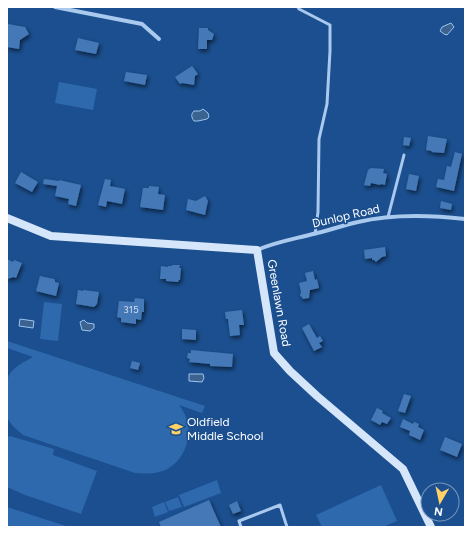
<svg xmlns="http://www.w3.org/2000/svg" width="472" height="534" font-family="Figtree,sans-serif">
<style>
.green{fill:#2e69ad}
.water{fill:#3c6290;stroke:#9cc4f0}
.building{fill:#4478b7;filter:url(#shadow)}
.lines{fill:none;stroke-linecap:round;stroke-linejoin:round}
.lane{stroke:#a9c9ee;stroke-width:3}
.street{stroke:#a9c9ee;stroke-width:4}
.secondary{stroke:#d6e6fa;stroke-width:8}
.labels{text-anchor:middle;stroke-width:3.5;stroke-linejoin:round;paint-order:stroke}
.number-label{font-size:10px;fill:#d0dded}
.street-label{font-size:12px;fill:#fff;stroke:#1b4f8f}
.poi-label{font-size:12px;fill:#fff;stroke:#1b4f8f;text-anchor:start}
</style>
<defs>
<filter id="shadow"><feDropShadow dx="1.5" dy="2.5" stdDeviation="2" flood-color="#0009"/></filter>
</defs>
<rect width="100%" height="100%" fill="#1b4f8f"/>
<!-- green -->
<g class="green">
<polygon points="59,82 97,89 93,110 55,103"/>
<polygon points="44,302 62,304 58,341 40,339"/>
<path d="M7,341L205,406L202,413L179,405C195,424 190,455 169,468C159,474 147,474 135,473L23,435C17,430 11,425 8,419C6,413 6,380 9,375C15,366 24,362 33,357L7,348Z"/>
<polygon points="10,436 54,449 53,455 97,471 81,514 25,495 7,487 7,437"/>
<polygon points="217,480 221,493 184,507 179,495"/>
<polygon points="381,485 397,521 383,527 322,527 316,515"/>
<polygon points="178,497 182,507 169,511 165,502"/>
<polygon points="164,502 168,512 155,517 152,507"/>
<polygon points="7,507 69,527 7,527"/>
</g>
<!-- water -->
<g class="water">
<polygon points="451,23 454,27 447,35 444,34 440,31 442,27"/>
<path d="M203,109L208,113L209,117L207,119L198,121H194C191,117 191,114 194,111H200Z"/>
<polygon points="20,319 34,321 33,328 19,326"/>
<polygon points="84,320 87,323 94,324 94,328 90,331 82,330 80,322"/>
<polygon points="189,374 203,374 204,378 202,382 189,381"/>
</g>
<!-- building -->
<g class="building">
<polygon points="8,24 25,27 29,34 20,40 19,49 7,47"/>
<polygon points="199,28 208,28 208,30 214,34 212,40 207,40 207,49 198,49"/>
<polygon points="78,38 99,43 96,54 75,50"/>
<polygon points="192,66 198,74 195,76 194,85 182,83 180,84 175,77"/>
<polygon points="126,72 147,75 145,85 124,81"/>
<polygon points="428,136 447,139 444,153 431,152 432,151 426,150"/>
<polygon points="404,137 411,138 409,146 403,145"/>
<polygon points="455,152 462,154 454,191 436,187 438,179 444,180 447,166 451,167"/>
<polygon points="371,168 384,169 383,173 387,174 385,185 381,184 380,185 371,183 370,186 364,185 368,170"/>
<polygon points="21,172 38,182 32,192 15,183"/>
<polygon points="409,174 419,176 416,191 406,189"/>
<polygon points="44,179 59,181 59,180 81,185 76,206 68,204 69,199 55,196 57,186 43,184"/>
<polygon points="105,179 111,180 110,186 125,189 122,204 107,201 106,207 98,205"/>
<polygon points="149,186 159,187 158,194 165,195 163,210 140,207 143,188 149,188"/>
<polygon points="205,196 208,201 205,215 186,210 188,199 196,201"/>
<polygon points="441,201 452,204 451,210 440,208"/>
<polygon points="385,247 386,256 382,257 376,262 374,260 372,260 372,258 365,259 364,250"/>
<polygon points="7,259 13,262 14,260 22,263 16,278 14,277 7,279"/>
<polygon points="172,265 180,265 179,268 181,268 180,280 179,280 178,282 166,281 166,279 160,279 161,266 168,267 168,266 172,266"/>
<polygon points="313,271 315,280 317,279 319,288 310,290 309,298 303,299 300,295 301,292 299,283 307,281 305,273"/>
<polygon points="40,276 54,279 55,280 55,282 59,283 56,296 36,291"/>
<polygon points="78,290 83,291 83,290 99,292 97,304 94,307 76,304"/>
<polygon points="135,298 144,299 144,312 142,312 141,320 136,319 136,324 121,322 121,318 117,317 119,301 134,302"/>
<polygon points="242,310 244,325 239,325 240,335 230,336 228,319 226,319 225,312"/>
<polygon points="309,324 317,338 320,336 323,341 319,343 322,347 314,351 302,328"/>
<polygon points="182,329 196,330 196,340 182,339"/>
<polygon points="191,350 233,354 232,367 210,366 210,364 189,362 190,359 187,358 188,353 191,353"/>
<polygon points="132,361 140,363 138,370 130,368"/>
<polygon points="404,394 411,396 405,413 398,411"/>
<polygon points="377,408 383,411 382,413 391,418 387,424 382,422 380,425 371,420"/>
<polygon points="403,419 413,424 414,422 419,424 418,427 424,430 420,440 409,435 410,431 400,427"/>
<polygon points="445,437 462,444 457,457 440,450"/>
<polygon points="209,500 221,527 161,527 159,522"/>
<polygon points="237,501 241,511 233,514 229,505"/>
</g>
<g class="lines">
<!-- lane -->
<g class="lane">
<polyline points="298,7 299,9 330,25 330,51 327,104 319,139 318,212 315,234"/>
<polyline points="388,217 404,155"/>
<polyline points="241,527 239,521 280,505 287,527"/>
</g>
<!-- street -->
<g class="street">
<polyline points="55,7 142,24 159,39"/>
<path d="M257,250C275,242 294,239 313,234C328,231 343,225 358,222C392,214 430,215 465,219"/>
</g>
<!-- secondary -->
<polyline class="secondary" points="7,218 51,236 257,250 274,353 290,371 317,396 403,469 431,527"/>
</g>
<!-- icons -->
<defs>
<symbol id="school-bare" viewBox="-9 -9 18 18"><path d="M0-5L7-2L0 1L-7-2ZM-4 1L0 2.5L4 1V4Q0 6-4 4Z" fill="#ffd166" stroke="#1b4f8f" stroke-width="2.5" paint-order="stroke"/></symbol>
</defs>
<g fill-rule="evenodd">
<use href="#school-bare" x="166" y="419" width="20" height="20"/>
</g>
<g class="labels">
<!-- number labels -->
<g class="number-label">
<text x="131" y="313">315</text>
</g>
<!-- street labels -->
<g class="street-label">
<text transform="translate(346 216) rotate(-13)" y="4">Dunlop Road</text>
<text transform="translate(279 303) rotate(80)" y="4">Greenlawn Road</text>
</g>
<!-- poi labels -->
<g class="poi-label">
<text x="187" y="426">Oldfield<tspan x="187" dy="14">Middle School</tspan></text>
</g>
</g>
<!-- border -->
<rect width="472" height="534" fill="none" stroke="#ffffff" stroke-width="16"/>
<!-- north arrow -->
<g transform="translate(440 502) rotate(189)"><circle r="19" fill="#1b4f8f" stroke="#7695bc"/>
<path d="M0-3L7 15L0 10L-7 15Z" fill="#ffd166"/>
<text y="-6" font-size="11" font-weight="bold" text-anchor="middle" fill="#ffffff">N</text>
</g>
</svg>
